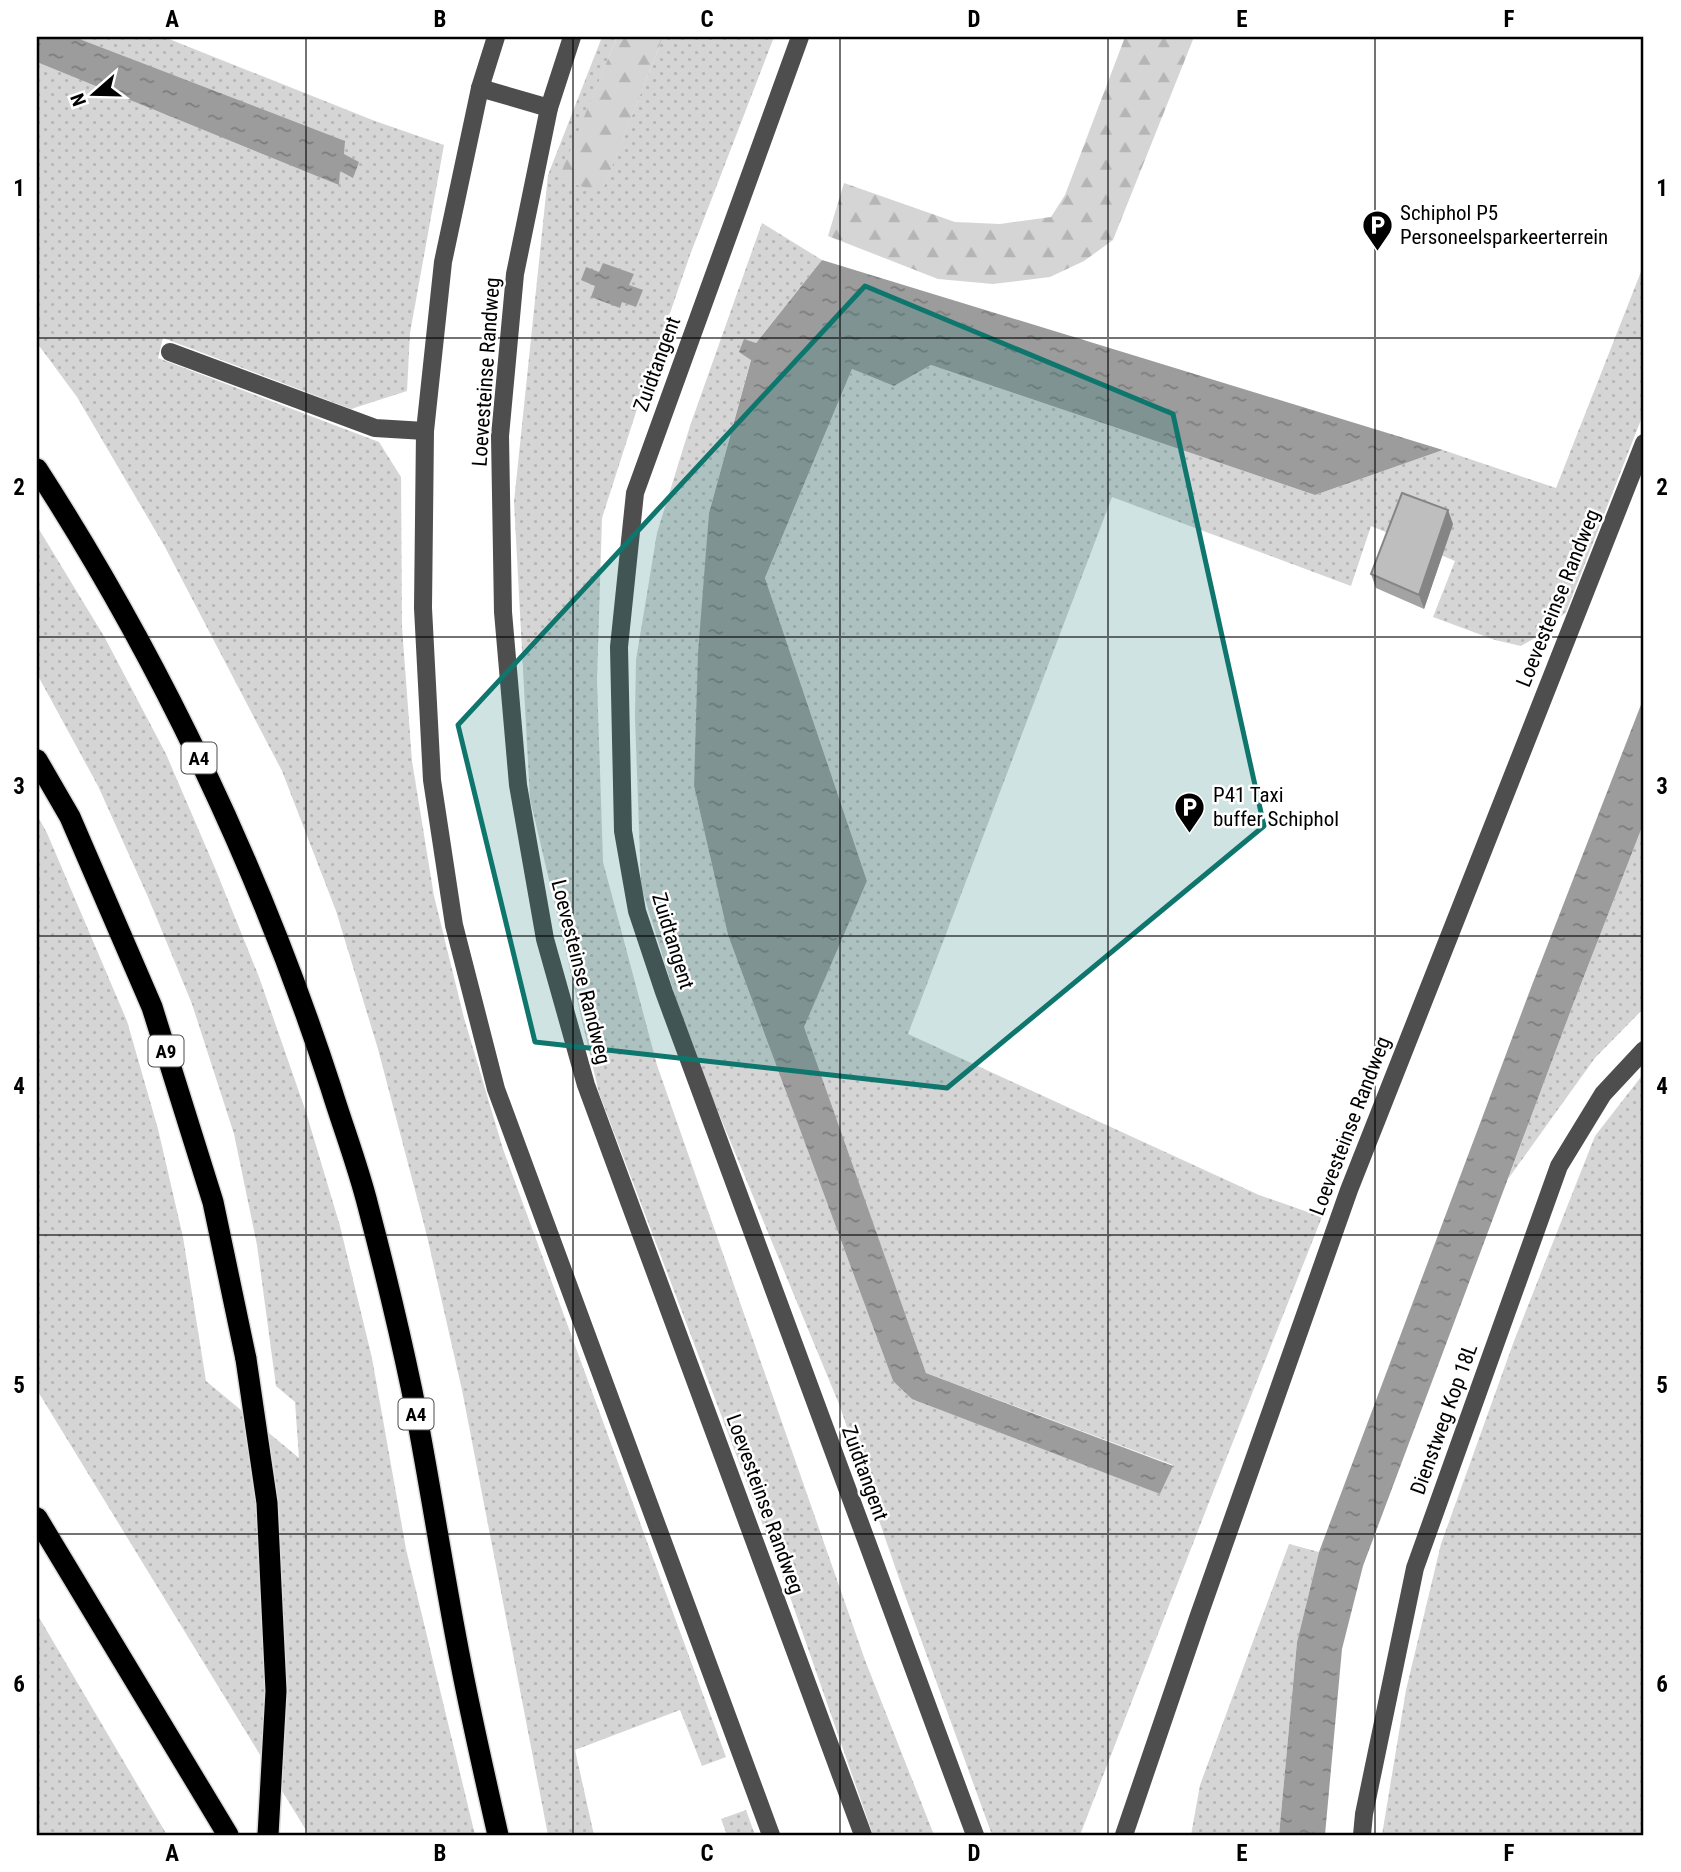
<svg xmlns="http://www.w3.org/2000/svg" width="1681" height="1872" font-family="'Roboto Condensed',sans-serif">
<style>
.grass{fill:url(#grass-dots)}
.forest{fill:url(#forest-firs)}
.water{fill:url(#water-ripples)}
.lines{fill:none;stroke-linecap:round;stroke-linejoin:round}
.highway-casing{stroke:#dbdbdb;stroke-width:24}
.minor{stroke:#4e4e4e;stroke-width:18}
.highway{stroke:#000;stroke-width:21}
.highway-bridge-casing{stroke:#dbdbdb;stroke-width:24;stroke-linecap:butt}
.highway-bridge{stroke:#000;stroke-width:21}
.wall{fill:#a3a3a3}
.shaded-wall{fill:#858585}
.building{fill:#bebebe;stroke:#858585;stroke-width:2}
.marked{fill:#0f766e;fill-opacity:0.2;stroke:#0f766e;stroke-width:5;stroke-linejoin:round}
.grid{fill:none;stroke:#000;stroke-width:2;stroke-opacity:0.55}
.labels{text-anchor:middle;stroke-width:5;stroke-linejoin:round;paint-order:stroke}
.shield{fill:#fff;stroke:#4c4c4c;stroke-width:2}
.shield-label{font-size:19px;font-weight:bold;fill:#000}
.poi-label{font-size:21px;fill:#000;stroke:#fff;text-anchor:start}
.street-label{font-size:21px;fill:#000;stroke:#fff}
.neatline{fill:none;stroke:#000;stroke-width:2.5}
.grid-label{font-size:23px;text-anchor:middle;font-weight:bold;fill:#000}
</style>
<defs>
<pattern id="grass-dots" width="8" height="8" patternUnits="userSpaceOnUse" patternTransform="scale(1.75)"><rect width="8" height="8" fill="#d5d5d5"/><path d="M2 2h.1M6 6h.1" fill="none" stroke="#b5b5b5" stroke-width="1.8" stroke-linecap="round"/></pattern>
<pattern id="forest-firs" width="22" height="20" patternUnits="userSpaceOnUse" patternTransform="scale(1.75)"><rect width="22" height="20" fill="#d5d5d5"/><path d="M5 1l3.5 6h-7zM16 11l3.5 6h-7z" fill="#b5b5b5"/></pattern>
<pattern id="water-ripples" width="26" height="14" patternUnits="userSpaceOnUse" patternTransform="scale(1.75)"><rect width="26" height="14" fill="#9c9c9c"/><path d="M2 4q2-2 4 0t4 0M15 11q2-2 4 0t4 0" fill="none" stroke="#7d7d7d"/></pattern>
</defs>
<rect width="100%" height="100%" fill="#fff"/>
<!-- grass -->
<g class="grass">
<polygon points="37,37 164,37 375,121 444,145 410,333 407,391 351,409 163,338 158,358 379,442 401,477 402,627 412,761 434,896 464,1018 503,1149 726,1757 702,1766 680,1710 575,1750 594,1835 548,1835 462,1390 427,1236 378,1049 336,911 282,771 165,547 77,397 37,343"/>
<polygon points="602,37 617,37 559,180 602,191 663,37 774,37 690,255 637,409 602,518 597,680 603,862 657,1065 865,1660 934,1835 873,1835 789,1594 599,1093 530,799 514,502 548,175"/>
<polygon points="762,223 822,260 755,344 745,339 751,359 709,513 694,786 728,935 893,1381 1160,1494 1173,1465 926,1373 803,1027 867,881 765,578 852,369 894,386 931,365 1315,495 1443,450 1556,488 1644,264 1644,412 1566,612 1540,635 1521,646 1495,640 1433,617 1455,561 1371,526 1351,586 1112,497 908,1034 1259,1195 1322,1217 1213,1492 1080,1835 992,1835 903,1590 839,1404 690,1044 641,886 635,717 636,660 657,533 690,426"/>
<polygon points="37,526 105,638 166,754 215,868 259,977 306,1112 340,1226 372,1358 406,1549 475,1835 309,1835 37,1390 37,815 47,833 127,1021 158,1129 183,1237 206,1381 299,1458 295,1402 276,1386 257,1245 234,1134 192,1004 148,897 98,786 37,674"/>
<polygon points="1644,822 1644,1008 1595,1058 1508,1179 1574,1002"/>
<polygon points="1644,1073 1644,1835 1382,1835 1406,1690 1441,1544 1514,1341 1595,1136"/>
<polygon points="1289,1544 1319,1552 1297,1642 1279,1835 1191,1835 1200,1785"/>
<polygon points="37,1614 167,1835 37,1835"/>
<polygon points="746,1810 755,1835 727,1835 721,1819"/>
</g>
<!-- forest -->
<g class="forest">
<polygon points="617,37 663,37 602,192 558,180"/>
<polygon points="1125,37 1194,37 1113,240 1084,261 1050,277 993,284 938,279 828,236 844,183 955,222 1000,224 1051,217 1065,195"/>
</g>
<!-- water -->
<g class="water">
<polygon points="37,37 74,37 345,141 344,154 359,162 353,178 340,171 339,185 37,62"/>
<polygon points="822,260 1443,450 1315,495 931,365 894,386 852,369 765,578 867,881 804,1027 926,1373 1173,1466 1160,1494 912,1399 893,1381 728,935 694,786 698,653 709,513 751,360 739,352 744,339 756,343"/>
<polygon points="603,263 634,274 629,285 643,290 636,307 622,302 620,308 591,297 595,286 581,280 586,267 599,272"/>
<polygon points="1644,697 1644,822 1574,1002 1363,1566 1342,1649 1325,1835 1279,1835 1297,1642 1319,1552 1532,985"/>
</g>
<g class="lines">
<defs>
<g id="highway">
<path d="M37,469C160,659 261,872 331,1088C343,1127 358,1166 368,1206C384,1267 399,1329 412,1391C430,1482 443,1573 461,1664C472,1721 485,1778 498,1835"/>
<polyline points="37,760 70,817 152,1007 213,1202 246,1359"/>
<polyline points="37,1518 228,1835"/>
</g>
</defs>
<!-- highway casing -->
<use href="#highway" class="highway-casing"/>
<!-- minor -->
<g class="minor">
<polyline points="496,37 480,88 443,262 425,431 423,608 432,780 454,925 496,1089 771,1835"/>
<polyline points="572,37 549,108 515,274 500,436 503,612 518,785 545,939 586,1085 863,1835"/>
<polyline points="800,37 635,493 619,647 623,831 637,911 664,992 975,1835"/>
<polyline points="480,88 549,108"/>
<polyline points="170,352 375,428 425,431"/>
<polyline points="1124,1835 1198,1618 1349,1190 1644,443"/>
<polyline points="1362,1835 1364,1814 1415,1568 1559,1166 1603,1094 1644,1050"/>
</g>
<!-- highway -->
<use href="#highway" class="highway"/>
<defs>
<polyline id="highway-bridge" points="246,1359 267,1503 276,1691 268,1835"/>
</defs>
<!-- highway-bridge casing -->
<use href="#highway-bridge" class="highway-bridge-casing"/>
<!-- highway-bridge -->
<use href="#highway-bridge" class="highway-bridge"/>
</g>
<!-- wall -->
<polygon class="wall" points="1453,524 1424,609 1376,588 1371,574"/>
<!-- shaded-wall -->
<polygon class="shaded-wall" points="1448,510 1453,524 1424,609 1419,595"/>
<!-- building -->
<polygon class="building" points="1402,493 1448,510 1419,595 1371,574"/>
<!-- marked area -->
<path class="marked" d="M865,286L1173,414L1264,826L947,1088L535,1042L458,725Z"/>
<!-- grid -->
<path class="grid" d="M306,37V1835M573,37V1835M840,37V1835M1108,37V1835M1375,37V1835M37,338H1644M37,637H1644M37,936H1644M37,1235H1644M37,1534H1644"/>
<!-- icons -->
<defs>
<symbol id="parking-pin" viewBox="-11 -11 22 30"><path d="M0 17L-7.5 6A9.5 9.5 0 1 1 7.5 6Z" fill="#000" stroke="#fff"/><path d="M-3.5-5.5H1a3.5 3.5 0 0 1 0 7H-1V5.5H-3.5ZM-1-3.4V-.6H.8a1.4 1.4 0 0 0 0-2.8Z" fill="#fff"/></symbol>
</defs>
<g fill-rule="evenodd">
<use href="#parking-pin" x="1360" y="208" width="35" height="47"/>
<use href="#parking-pin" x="1172" y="790" width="35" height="47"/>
</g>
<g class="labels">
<!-- shield labels -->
<g class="shield">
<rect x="181.5" y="742.5" width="35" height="31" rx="5"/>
<rect x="148.5" y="1035.5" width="35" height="31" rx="5"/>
<rect x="398.5" y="1398.5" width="35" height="31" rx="5"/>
</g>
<g class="shield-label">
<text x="199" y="765">A4</text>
<text x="166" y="1058">A9</text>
<text x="416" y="1421">A4</text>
</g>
<!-- poi labels -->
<g class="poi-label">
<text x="1400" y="220">Schiphol P5<tspan x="1400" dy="24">Personeelsparkeerterrein</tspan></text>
<text x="1213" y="802">P41 Taxi<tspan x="1213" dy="24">buffer Schiphol</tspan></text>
</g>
<!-- street labels -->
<g class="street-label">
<text transform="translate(657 364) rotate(-70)" y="7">Zuidtangent</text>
<text transform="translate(486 372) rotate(-86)" y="7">Loevesteinse Randweg</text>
<text transform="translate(1558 598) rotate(-68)" y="7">Loevesteinse Randweg</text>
<text transform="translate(673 941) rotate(73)" y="7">Zuidtangent</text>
<text transform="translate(581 972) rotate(76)" y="7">Loevesteinse Randweg</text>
<text transform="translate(1350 1126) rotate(-69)" y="7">Loevesteinse Randweg</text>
<text transform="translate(1444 1419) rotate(-70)" y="7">Dienstweg Kop 18L</text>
<text transform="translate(865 1473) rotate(70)" y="7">Zuidtangent</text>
<text transform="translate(765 1504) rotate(70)" y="7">Loevesteinse Randweg</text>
</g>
</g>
<!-- border -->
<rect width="1681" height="1872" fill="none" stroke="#ffffff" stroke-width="77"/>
<!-- north arrow -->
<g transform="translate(94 94) rotate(250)" stroke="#ffffff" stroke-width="5" paint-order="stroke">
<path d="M0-5L12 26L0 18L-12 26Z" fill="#000000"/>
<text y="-10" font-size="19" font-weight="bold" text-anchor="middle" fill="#000000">N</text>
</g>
<rect x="38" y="38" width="1604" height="1796" class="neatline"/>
<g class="grid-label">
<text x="172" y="27">A</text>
<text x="440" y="27">B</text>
<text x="707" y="27">C</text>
<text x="974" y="27">D</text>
<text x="1242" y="27">E</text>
<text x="1509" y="27">F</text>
<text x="19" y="196">1</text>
<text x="1662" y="196">1</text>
<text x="19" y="495">2</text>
<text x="1662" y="495">2</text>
<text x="19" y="794">3</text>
<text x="1662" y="794">3</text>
<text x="19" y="1094">4</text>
<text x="1662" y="1094">4</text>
<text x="19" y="1393">5</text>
<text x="1662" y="1393">5</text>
<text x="19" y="1692">6</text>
<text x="1662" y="1692">6</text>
<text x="172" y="1861">A</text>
<text x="440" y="1861">B</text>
<text x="707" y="1861">C</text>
<text x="974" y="1861">D</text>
<text x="1242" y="1861">E</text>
<text x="1509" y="1861">F</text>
</g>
</svg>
